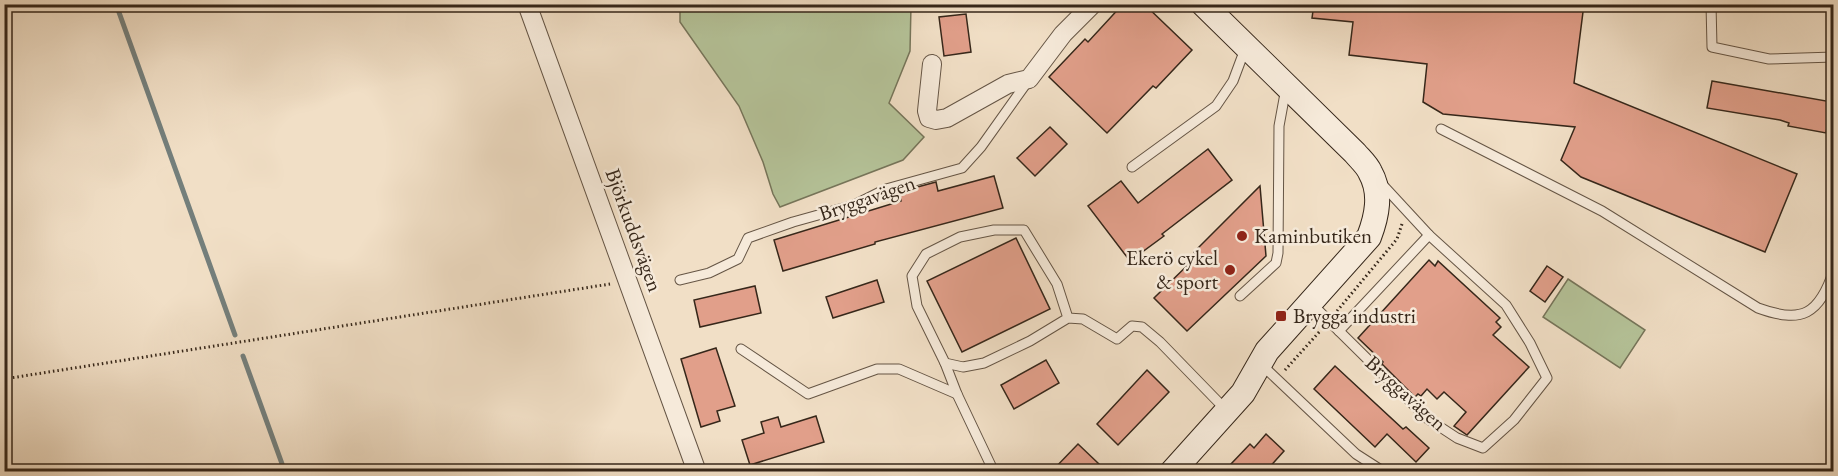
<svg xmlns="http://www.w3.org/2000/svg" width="1838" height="476" font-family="'EB Garamond',serif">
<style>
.green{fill:#b5c399;stroke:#76755a;stroke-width:1.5}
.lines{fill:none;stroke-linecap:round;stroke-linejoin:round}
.stream{stroke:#747f7c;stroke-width:5}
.building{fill:#e19f8a;stroke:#36271a;stroke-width:1.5}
.lane-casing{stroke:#655545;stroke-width:11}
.street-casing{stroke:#655545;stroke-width:20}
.secondary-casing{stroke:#36271a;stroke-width:26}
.path{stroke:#36271a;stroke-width:3;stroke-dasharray:1.5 3;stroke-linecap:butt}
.lane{stroke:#f6eada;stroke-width:9}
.street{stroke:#f6eada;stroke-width:18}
.secondary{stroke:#f6eada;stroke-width:24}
.poi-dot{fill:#8f2418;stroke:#f6eada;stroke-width:2}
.labels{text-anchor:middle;stroke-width:5;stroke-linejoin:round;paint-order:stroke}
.street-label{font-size:21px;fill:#36271a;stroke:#f6eada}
.poi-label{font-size:21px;fill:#36271a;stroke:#f6eada;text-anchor:start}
</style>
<rect width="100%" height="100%" fill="#f1dfc6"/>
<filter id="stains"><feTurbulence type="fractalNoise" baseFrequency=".00333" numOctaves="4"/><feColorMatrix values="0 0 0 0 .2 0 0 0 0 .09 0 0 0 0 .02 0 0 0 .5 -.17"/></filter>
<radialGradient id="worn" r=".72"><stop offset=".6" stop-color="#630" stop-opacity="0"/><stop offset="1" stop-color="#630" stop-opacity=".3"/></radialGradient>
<!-- green -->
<g class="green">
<polygon points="680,5 911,5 910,51 889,103 924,137 903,160 780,207 773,194 763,162 739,106 680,22"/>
<polygon points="1568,279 1645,330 1620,368 1543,317"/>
</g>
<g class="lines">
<!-- stream -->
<g class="stream">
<polyline points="116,4 235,335"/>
<polyline points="243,356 285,472"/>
</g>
</g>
<!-- building -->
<g class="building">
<polygon points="1123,4 1144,4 1192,50 1156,88 1153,86 1107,133 1049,77 1085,39 1088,42"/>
<polygon points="1314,4 1584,4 1574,83 1797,174 1765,252 1581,177 1561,160 1575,127 1443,114 1423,102 1427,64 1349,55 1353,22 1312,18"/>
<polygon points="966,14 971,52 944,56 939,17"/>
<polygon points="1712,81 1832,102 1826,133 1788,126 1789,123 1780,120 1707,108"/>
<polygon points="1050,127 1067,144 1035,176 1017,158"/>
<polygon points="1208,149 1232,180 1162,234 1164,236 1130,261 1088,206 1121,181 1138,203"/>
<polygon points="994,176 1003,208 875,242 875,244 783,271 774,240 901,201 899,192 936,182 938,191"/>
<polygon points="1260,186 1266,256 1187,331 1154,298 1197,256 1194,252"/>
<polygon points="1016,238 1050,309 962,352 927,281"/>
<polygon points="1429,260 1435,266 1438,261 1500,318 1496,322 1501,327 1493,335 1529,367 1467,435 1454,426 1466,412 1444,392 1437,399 1427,389 1421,396 1418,394 1415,397 1382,364 1383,362 1358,338"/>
<polygon points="1547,266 1563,277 1545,302 1530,291"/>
<polygon points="877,280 884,302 833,318 826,297"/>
<polygon points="755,286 761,313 700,327 694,300"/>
<polygon points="716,348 735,406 717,411 720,421 701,427 681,359"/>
<polygon points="1046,360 1059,383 1014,409 1001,385"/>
<polygon points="1335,366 1403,429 1406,427 1429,448 1416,462 1387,434 1375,447 1314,389"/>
<polygon points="1147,370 1169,392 1118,445 1097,424"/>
<polygon points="816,416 824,442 750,465 742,440 764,433 761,422 778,417 781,427"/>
<polygon points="1266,434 1284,451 1266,471 1239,471 1231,464 1250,444 1254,448"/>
<polygon points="1078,444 1099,464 1092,471 1052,471"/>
</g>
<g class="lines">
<defs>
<g id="lane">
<polyline points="1711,4 1712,47 1769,59 1834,57"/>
<path d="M1441,129L1602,211L1758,308C1802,324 1819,315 1834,270"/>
<polyline points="1132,167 1216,106 1233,81 1245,49"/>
<polyline points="680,280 709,273 738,259 748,238 793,222 854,205 886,189 962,168 981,147 1028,81"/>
<polyline points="1240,296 1276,263 1278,253 1279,126 1286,88"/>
<polyline points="1311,303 1339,331 1429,235"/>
<polyline points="1068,318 1057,284 1024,230 994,230 960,237 926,254 912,276 917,306 945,363 963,367 984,363 1030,341 1068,318 1083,319 1117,339 1132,326 1142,327 1160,342 1227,411"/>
<polyline points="1339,331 1428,419 1457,438 1483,448 1514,420 1547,378 1530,343 1506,305 1429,235 1380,182"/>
<polyline points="741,349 808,394 877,369 899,369 957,394"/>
<polyline points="945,363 957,394 994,472"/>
<polyline points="1262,365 1356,454 1384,472"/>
</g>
<g id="street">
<polyline points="527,4 697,472"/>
<polyline points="932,64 927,111 929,118 936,120 947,118 1008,84 1029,79 1063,34 1093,4"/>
</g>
<path id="secondary" d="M1172,472L1243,393L1267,351L1369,237C1377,216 1382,193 1370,172C1367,165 1360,159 1355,153L1203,4"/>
</defs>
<!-- lane casing -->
<use href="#lane" class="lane-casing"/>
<!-- street casing -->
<use href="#street" class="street-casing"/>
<!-- secondary casing -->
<use href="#secondary" class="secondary-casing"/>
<!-- path -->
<g class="path">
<polyline points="1337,311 1397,239 1402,224"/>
<polyline points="1285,370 1321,330"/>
<polyline points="4,379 610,284"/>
</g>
<!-- lane -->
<use href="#lane" class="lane"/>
<!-- street -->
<use href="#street" class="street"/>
<!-- secondary -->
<use href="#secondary" class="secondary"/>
</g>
<!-- markers -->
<g class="poi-dot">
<circle cx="1242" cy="236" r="6"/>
<circle cx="1230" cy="270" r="6"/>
<rect x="1275" y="310" width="12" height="12" rx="3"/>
</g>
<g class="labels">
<!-- street labels -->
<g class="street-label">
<text transform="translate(867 198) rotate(-19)" y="7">Bryggavägen</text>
<text transform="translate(634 230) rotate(70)" y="7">Björkuddsvägen</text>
<text transform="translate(1406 393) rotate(42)" y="7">Bryggavägen</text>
</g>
<!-- poi labels -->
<g class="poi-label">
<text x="1254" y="243">Kaminbutiken</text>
<text x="1218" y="265" text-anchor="end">Ekerö cykel<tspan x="1218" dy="24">&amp; sport</tspan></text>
<text x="1293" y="323">Brygga industri</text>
</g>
</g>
<!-- margin -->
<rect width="1838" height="476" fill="none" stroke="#f1dfc6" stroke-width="24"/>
<rect x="6" y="6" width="1826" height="464" fill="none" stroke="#36271a" stroke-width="3"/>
<rect x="12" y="12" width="1814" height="452" fill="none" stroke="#36271a" stroke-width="1.5"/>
<rect width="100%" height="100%" filter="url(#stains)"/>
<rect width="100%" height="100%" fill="url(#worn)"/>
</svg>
